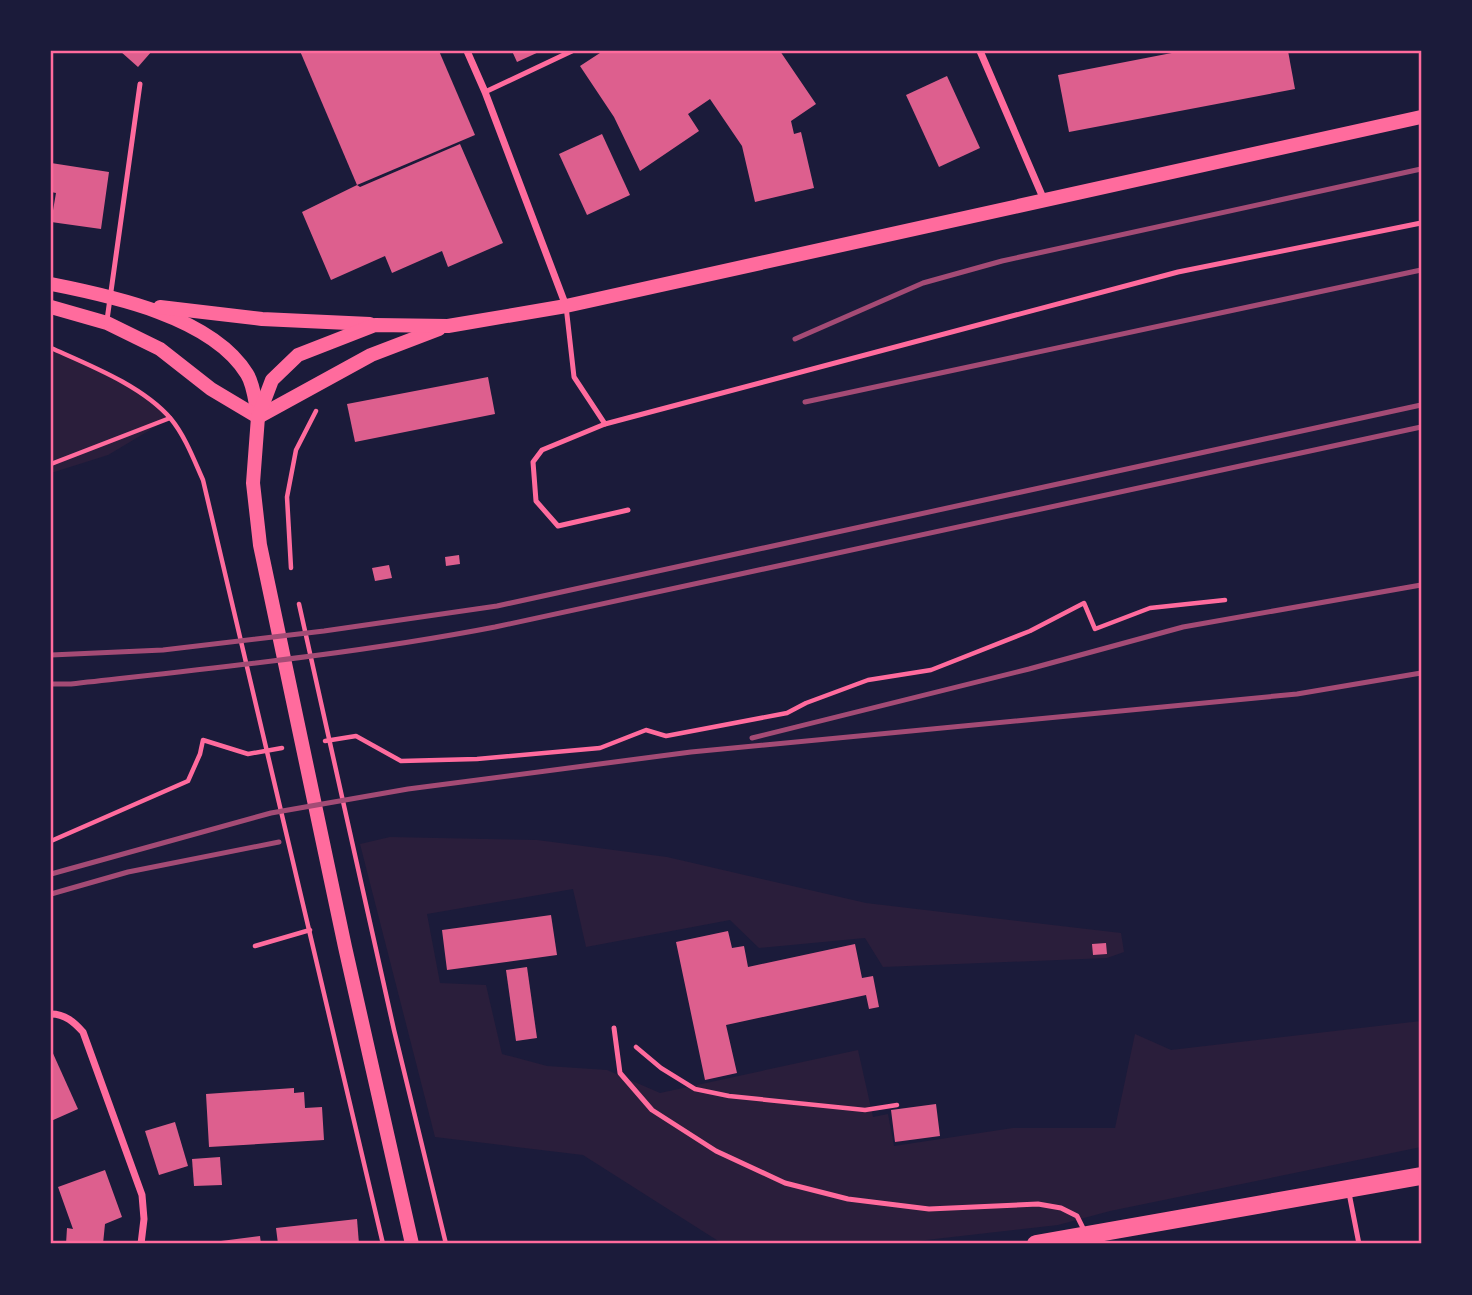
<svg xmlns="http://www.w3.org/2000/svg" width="1472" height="1295" font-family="Commissioner,sans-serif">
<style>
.green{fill:#2a1e3b}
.building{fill:#dd5f8e}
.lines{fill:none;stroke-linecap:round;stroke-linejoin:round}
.path{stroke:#ff6b9d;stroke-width:4.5}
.service{stroke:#ff6b9d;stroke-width:5}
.minor{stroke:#ff6b9d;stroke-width:7}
.secondary{stroke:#ff6b9d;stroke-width:14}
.primary{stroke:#ff6b9d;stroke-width:18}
.rail{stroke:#a44b75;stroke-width:5}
.neatline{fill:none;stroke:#ff6b9d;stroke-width:2.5}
</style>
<rect width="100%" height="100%" fill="#1b1b3a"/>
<!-- green -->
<g class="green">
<polygon points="51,348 111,375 143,396 170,418 108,455 51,473"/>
<polygon points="390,837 537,840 667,857 866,903 1121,933 1124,952 1107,958 883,967 865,938 759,948 730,920 586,947 573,889 427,914 440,983 486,985 502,1054 547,1066 607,1070 660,1093 858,1050 873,1117 888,1114 894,1146 1013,1128 1115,1128 1135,1034 1171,1050 1421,1021 1421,1147 1110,1211 1058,1225 891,1244 723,1244 583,1155 435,1137 360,844"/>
</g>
<!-- building -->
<g class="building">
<polygon points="120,51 152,51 138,67"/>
<polygon points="300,51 439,51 475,135 357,185"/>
<polygon points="512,51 541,51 517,62"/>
<polygon points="603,51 780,51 816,104 791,121 794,134 801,132 814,188 755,202 742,146 710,99 688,114 699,131 640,171 614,117 580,66"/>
<polygon points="1182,51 1288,51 1295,89 1069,132 1058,75"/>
<polygon points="947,76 980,148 939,167 906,95"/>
<polygon points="602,134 630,195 587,215 559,154"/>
<polygon points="460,144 503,243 448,267 442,251 392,273 385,256 331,280 302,212 357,185 360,187"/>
<polygon points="51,163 109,172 101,229 51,222 56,193 51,192"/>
<polygon points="488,377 495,414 355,442 347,404"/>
<polygon points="459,555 460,564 446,566 445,557"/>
<polygon points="389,565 392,578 375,581 372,568"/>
<polygon points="551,915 557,955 447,970 442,930"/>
<polygon points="728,931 732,948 744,946 748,967 855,944 862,978 873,976 879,1007 869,1009 866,995 726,1025 737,1073 705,1080 676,942"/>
<polygon points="1106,943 1107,954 1093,955 1092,944"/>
<polygon points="527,967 537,1038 516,1041 506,970"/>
<polygon points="51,1049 78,1109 51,1121"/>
<polygon points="294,1088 294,1093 304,1092 305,1108 322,1107 324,1140 209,1147 206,1094"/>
<polygon points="936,1104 940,1136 895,1142 891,1110"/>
<polygon points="175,1122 188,1166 159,1175 145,1131"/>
<polygon points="220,1157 222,1185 194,1186 192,1159"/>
<polygon points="105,1170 122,1217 105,1224 103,1244 66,1244 67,1228 73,1229 58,1187"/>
<polygon points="357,1219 359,1244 278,1244 276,1228"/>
<polygon points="260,1236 261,1244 222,1244 221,1241"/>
</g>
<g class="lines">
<!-- path -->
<g class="path">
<path d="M51,348C89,365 143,386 171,419C185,436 194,460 203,480L383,1244"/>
<polyline points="51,464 170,418"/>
<polyline points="291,568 287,497 296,450 316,411"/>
<polyline points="299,604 394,1030 446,1244"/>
<polyline points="325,741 356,736 401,761 477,759 600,748 646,730 666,736 787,713 806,703 868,680 931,670 1030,631 1084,603 1095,629 1150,608 1225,600"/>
<polyline points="51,841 188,781 200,754 203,740 248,754 282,748"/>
<polyline points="255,946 310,930"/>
<polyline points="636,1047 661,1068 695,1089 729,1096 865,1110 897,1105"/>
</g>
<!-- service -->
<g class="service">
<polyline points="485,92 572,51"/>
<polyline points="566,306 574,377 605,424 1178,272 1421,223"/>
<polyline points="107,320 140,84"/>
<polyline points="605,424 542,450 533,462 536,501 558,526 628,510"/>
<polyline points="614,1028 620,1073 652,1110 716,1151 785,1183 848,1199 929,1209 1038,1204 1061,1208 1077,1216 1085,1232"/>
<polyline points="1349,1193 1359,1244"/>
</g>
<!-- minor -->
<g class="minor">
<polyline points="467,51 485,92 566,306"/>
<polyline points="980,51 1044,200"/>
<path d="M51,1014C65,1014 74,1022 83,1032L142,1195L144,1219L141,1244"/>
</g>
<!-- secondary -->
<g class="secondary">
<path d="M51,284C112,296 212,317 247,374C254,385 255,402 258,415"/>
<polyline points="51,307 107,323 160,349 211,389 258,417"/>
<polyline points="160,307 262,319 370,324"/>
<polyline points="258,417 371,355 439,329"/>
<polyline points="412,1244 345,947 260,545 253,483 258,417 272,380 298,355 375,325 448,326 566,306 1421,117"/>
</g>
<!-- primary -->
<polyline class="primary" points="1036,1244 1421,1176"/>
<!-- rail -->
<g class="rail">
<polyline points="795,339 923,283 1002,261 1421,169"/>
<polyline points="805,402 1421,270"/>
<polyline points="51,655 163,650 324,631 497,606 1421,405"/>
<path d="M51,684H71C213,668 355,654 495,627L1421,427"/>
<polyline points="752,738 1029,669 1183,627 1421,585"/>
<polyline points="51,874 271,813 408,789 691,752 1297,694 1421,673"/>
<polyline points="51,894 128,872 279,842"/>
</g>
</g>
<!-- border -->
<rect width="1472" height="1295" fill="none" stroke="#1b1b3a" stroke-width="105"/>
<rect x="52" y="52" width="1368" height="1190" class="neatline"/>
</svg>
